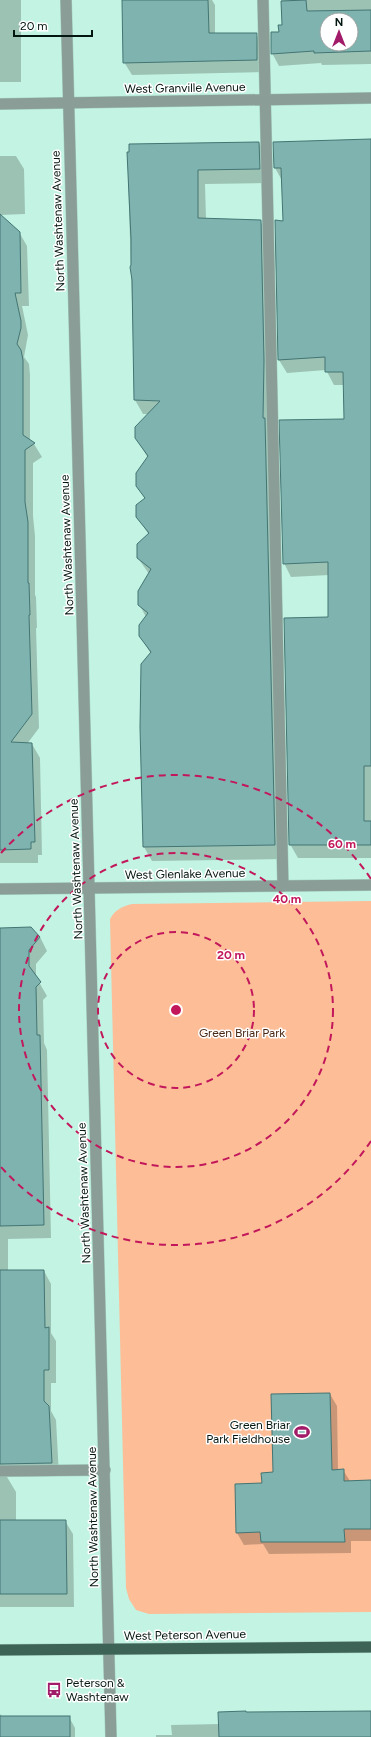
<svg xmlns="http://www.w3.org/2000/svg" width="371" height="1737" font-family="Figtree,sans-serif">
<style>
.green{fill:#fcbd97}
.shadow{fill:#0003;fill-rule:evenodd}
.building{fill:#7fb3b0;stroke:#437573;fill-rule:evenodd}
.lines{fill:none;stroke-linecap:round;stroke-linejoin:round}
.service-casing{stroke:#a4d0c0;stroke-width:12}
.minor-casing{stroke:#a4d0c0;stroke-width:12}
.primary-casing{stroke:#a4d0c0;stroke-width:12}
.service{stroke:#8a9e97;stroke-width:11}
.minor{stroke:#8a9e97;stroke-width:11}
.primary{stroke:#3d6256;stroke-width:11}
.ring{fill:none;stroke:#c2185b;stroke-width:2;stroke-dasharray:7 5}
.labels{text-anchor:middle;stroke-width:3;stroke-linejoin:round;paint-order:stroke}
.street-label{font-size:12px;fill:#041610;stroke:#fff}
.park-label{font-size:12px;fill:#482814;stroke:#fff}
.poi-label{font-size:12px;fill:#041610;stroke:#fff;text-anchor:end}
.centre{fill:#c2185b;stroke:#fff;stroke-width:2}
.ring-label{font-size:12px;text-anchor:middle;font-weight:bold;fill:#c2185b;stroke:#fff;stroke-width:3;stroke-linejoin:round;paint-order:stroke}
</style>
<rect width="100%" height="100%" fill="#c3f3e2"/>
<!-- green -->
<path class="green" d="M371,901V1612L149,1614L136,1610L129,1599L126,1588L110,919C116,909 121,907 132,904Z"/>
<!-- shadow -->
<g class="shadow">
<rect x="0" y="0" width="21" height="82"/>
<polygon points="123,0 212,0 215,5 215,34 256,34 263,46 264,72 132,75 124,62"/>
<path d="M281,0H371V64L322,65L321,63L279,66L272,53L283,26ZM327,20H351V44H327Z"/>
<polygon points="371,140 371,858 298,858 290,844 329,618 329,575 291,577 284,563 345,420 345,385 334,385 326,370 287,373 279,360 284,222 283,182 275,168"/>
<polygon points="259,143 267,157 267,183 205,184 206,219 260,221 269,235 283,859 152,861 144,847 151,654 140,636 146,617 139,604 149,574 138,558 149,535 137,517 145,499 137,486 148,458 136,438 149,414 143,414 135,400 128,176"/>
<polygon points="0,156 16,156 24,169 25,214 0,215 19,232 27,246 29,306 22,306 28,335 24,357 29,364 30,375 30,441 34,444 42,457 33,463 33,516 35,536 35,595 36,597 37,628 36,628 39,728 27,744 32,744 40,758 42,855 38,855 38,863 0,863"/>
<polygon points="0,929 40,937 47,951 36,964 36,977 47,996 43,1000 44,1043 47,1050 51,1238 8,1239 8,1271 44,1271 51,1284 51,1333 56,1341 56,1383 51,1383 51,1411 56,1420 59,1476 7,1477 16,1492 16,1521 65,1521 73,1534 74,1607 0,1607"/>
<polygon points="330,1394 337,1406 338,1470 343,1470 350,1481 371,1481 371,1541 351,1541 351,1553 269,1554 263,1544 244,1545 237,1533 263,1484 274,1473"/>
<polygon points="371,1712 371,1737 156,1737 156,1735 172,1735 171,1725 220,1724"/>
<polygon points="0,1714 3,1717 69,1717 75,1728 75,1737 0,1737"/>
</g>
<!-- building -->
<g class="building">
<polygon points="122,0 208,0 209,33 257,33 257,60 123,63"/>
<path d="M306,0L307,11L371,10V51L314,53V51L271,54V32H279L278,25H282L281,1ZM327,20H351V44H327Z"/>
<polygon points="371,139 371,766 364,766 364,821 371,821 371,845 289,845 284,618 328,617 328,562 283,564 279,420 344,419 343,372 325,372 325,357 278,360 275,220 283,221 281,168 274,168 273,142"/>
<polygon points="259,142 260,169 198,170 198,218 261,220 264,361 263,418 265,418 265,420 275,845 143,847 140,727 141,664 151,652 139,636 139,625 148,613 138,605 138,591 151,569 137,558 137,544 149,533 136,517 136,505 145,498 136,486 136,473 148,456 135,438 135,427 160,401 134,400 132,280 130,267 131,265 131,239 127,152 129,152 129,144"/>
<polygon points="0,214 20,232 21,293 15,293 21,321 21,328 17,344 21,350 23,360 23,435 35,443 25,450 25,502 28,522 28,583 29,583 30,615 29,615 32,714 11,742 32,743 35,842 31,842 31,849 0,850"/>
<polygon points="31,927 40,937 29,950 29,966 41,982 36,987 37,1035 40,1035 44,1225 0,1226 0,928"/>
<polygon points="0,1270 44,1270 45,1328 49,1327 49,1370 44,1370 44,1401 49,1406 52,1463 0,1464"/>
<polygon points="330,1393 332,1470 344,1469 344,1481 371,1480 371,1529 344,1529 345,1542 261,1542 260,1532 236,1533 235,1484 262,1483 261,1473 273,1472 271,1394"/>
<polygon points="0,1520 66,1520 67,1594 0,1594"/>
<polygon points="246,1711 246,1712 371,1711 371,1737 219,1737 218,1712"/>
<rect x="0" y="1716" width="70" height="21"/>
</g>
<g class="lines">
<defs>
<g id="service">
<polyline points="263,0 283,886"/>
<polyline points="0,1471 105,1470"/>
</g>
<g id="minor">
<polyline points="66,0 111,1737"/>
<polyline points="0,104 371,98"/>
<polyline points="0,889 371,885"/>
</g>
<polyline id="primary" points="0,1650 371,1647"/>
</defs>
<!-- service casing -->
<use href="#service" class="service-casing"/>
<!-- minor casing -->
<use href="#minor" class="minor-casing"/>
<!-- primary casing -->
<use href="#primary" class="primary-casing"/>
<!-- service -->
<use href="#service" class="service"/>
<!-- minor -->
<use href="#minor" class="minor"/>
<!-- primary -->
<use href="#primary" class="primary"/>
</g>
<!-- distance rings -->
<g class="ring">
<circle cx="176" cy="1010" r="78"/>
<circle cx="176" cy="1010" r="157"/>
<path d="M371 1141A235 235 0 0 1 1 1167M1 853A235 235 0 0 1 371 879"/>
</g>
<!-- icons -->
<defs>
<symbol id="stadium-bare" viewBox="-9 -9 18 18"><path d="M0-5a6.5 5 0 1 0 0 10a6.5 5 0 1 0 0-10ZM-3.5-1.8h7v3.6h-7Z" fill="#a11b68" stroke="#fff" stroke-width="2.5" paint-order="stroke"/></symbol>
<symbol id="bus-bare" viewBox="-9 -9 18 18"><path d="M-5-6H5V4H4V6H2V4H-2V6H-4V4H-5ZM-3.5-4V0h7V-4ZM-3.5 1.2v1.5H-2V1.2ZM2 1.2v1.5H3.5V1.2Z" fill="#a11b68" stroke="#fff" stroke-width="2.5" paint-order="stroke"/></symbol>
</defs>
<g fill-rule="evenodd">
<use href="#stadium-bare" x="291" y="1421" width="22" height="22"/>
<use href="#bus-bare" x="43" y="1679" width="22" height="22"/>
</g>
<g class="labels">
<!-- street labels -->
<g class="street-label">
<text transform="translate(185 88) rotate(-1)" y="4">West Granville Avenue</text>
<text transform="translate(58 221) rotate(-92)" y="4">North Washtenaw Avenue</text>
<text transform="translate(67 545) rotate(-92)" y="4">North Washtenaw Avenue</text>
<text transform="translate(76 869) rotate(-92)" y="4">North Washtenaw Avenue</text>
<text transform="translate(185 874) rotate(-1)" y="4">West Glenlake Avenue</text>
<text transform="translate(84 1193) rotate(-92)" y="4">North Washtenaw Avenue</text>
<text transform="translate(93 1517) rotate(-91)" y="4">North Washtenaw Avenue</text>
<text transform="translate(185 1635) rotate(-1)" y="4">West Peterson Avenue</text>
</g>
<!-- park labels -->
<g class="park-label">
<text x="242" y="1037">Green Briar Park</text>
</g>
<!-- poi labels -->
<g class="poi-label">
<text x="290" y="1429">Green Briar<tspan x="290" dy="14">Park Fieldhouse</tspan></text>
<text x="66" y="1687" text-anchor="start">Peterson &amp;<tspan x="66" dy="14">Washtenaw</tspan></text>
</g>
</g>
<circle cx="176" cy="1010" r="6" class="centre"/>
<g class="ring-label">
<text x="342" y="848">60 m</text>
<text x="287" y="903">40 m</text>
<text x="231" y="959">20 m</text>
</g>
<!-- north arrow -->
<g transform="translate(339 32)"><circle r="19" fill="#ffffff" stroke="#9ba29f"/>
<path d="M0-3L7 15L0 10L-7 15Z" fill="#a11b68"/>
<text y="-6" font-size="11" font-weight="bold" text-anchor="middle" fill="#041610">N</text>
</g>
<!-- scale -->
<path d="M14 30v6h78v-6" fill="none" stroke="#041610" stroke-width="2"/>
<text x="20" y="30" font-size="12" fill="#041610" stroke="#ffffff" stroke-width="3" paint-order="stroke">20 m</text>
</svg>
